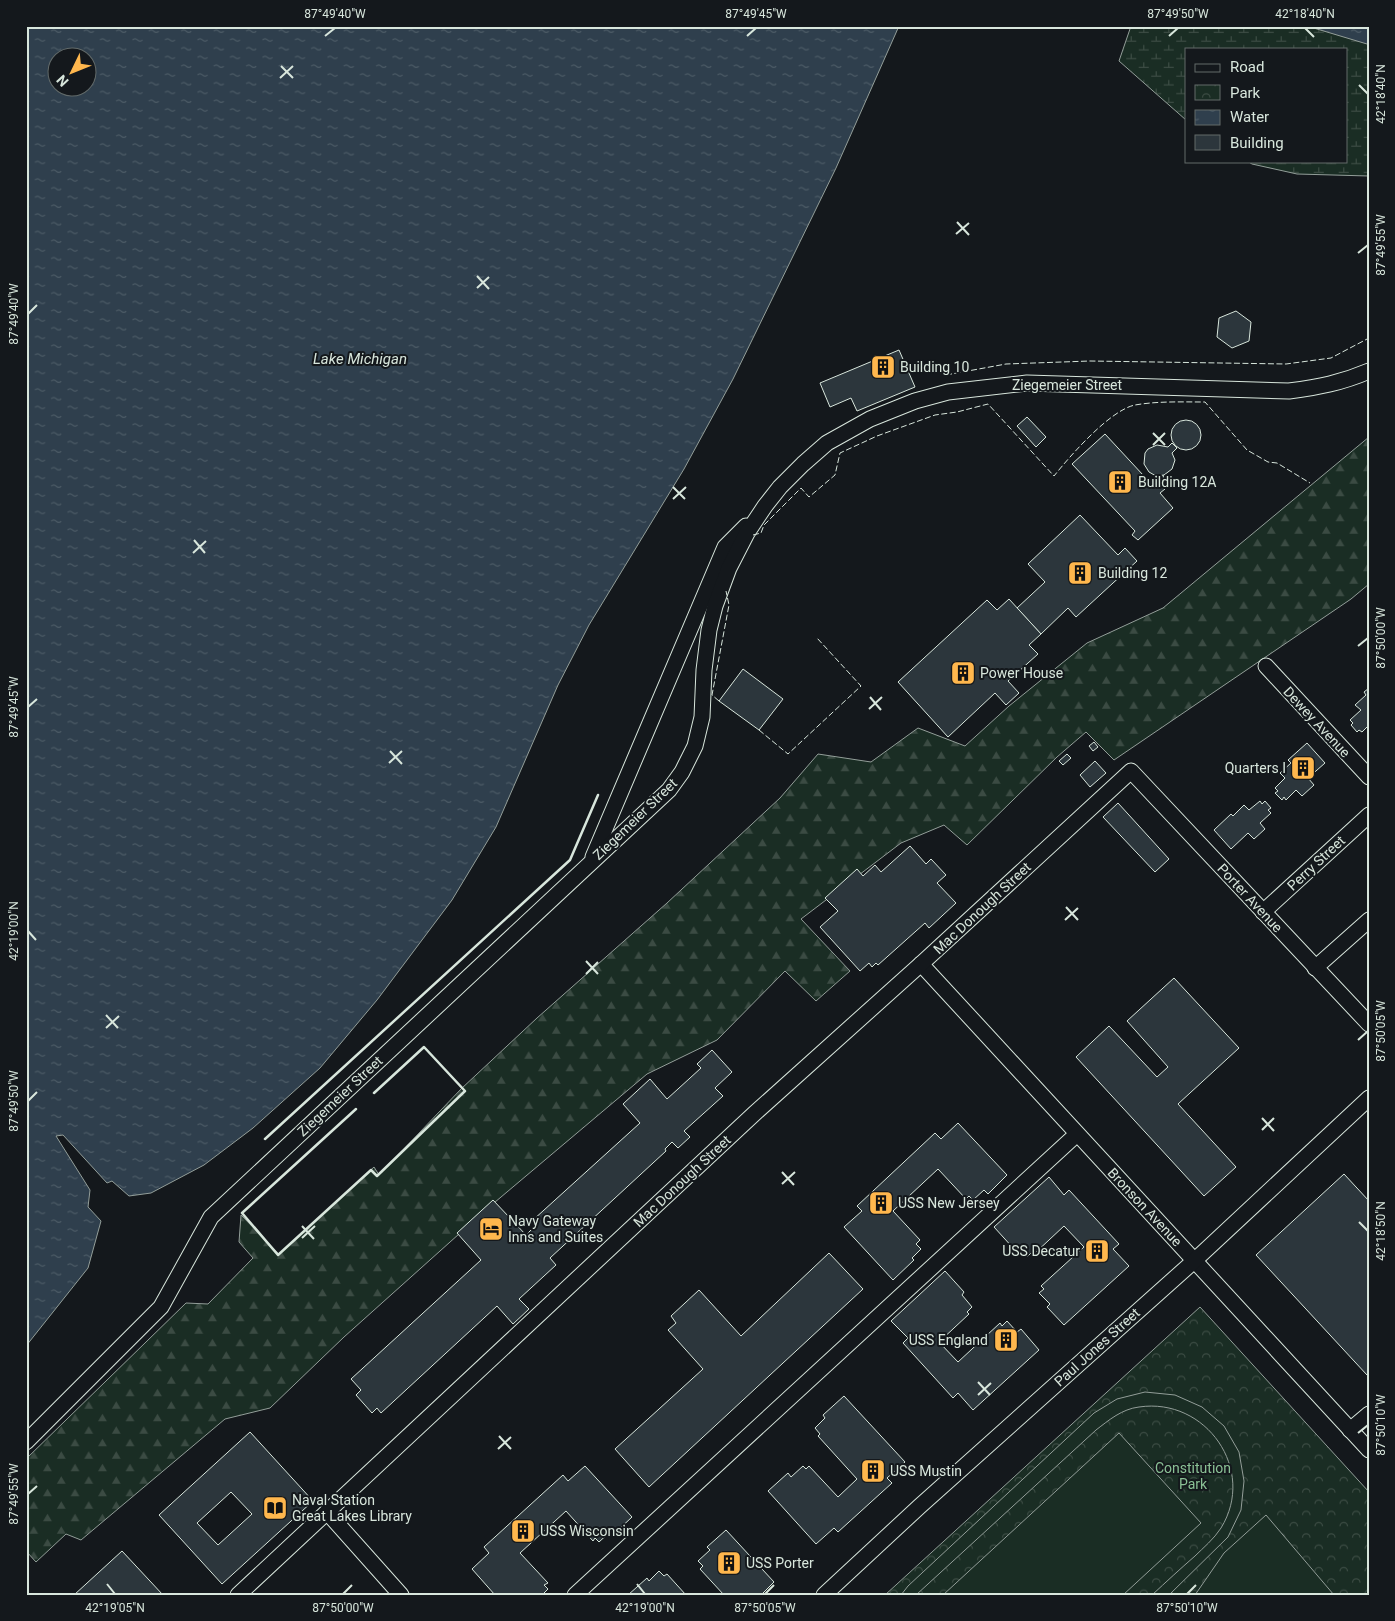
<svg xmlns="http://www.w3.org/2000/svg" width="1395" height="1621" font-family="Roboto,sans-serif">
<style>
.forest{fill:url(#forest-firs);stroke:#939e99}
.wetland{fill:url(#wetland-marsh);stroke:#939e99}
.park{fill:url(#park-crowns);stroke:#939e99}
.pitch{fill:#1a2d24;stroke:#939e99}
.water{fill:url(#water-ripples);stroke:#939e99;fill-rule:evenodd}
.building{fill:#2c363c;stroke:#d8e6dc;fill-rule:evenodd}
.lines{fill:none;stroke-linecap:round;stroke-linejoin:round}
.street-casing{stroke:#d8e6dc;stroke-width:17}
.street{stroke:#14181c;stroke-width:15}
.fence{stroke:#d8e6dc;stroke-width:1;stroke-dasharray:6 2.5;stroke-linecap:butt}
.wall{stroke:#d8e6dc;stroke-width:2.5}
.ticks{fill:none;stroke:#d8e6dc;stroke-width:2}
.labels{text-anchor:middle;stroke-width:4;stroke-linejoin:round;paint-order:stroke}
.poi-label{font-size:14px;fill:#d8e6dc;stroke:#14181c;text-anchor:start}
.street-label{font-size:14px;fill:#d8e6dc;stroke:#14181c}
.park-label{font-size:14px;fill:#8ac095;stroke:#14181c}
.water-label{font-size:15px;font-style:italic;fill:#d8e6dc;stroke:#14181c}
.neatline{fill:none;stroke:#d8e6dc;stroke-width:2}
.ticks-label{font-size:12px;text-anchor:middle;fill:#d8e6dc}
</style>
<defs>
<pattern id="forest-firs" width="22" height="20" patternUnits="userSpaceOnUse" patternTransform="scale(1.25)"><rect width="22" height="20" fill="#1a2d24"/><path d="M5 1l3.5 6h-7zM16 11l3.5 6h-7z" fill="#3b4b43"/></pattern>
<pattern id="wetland-marsh" width="20" height="14" patternUnits="userSpaceOnUse" patternTransform="scale(1.25)"><rect width="20" height="14" fill="#1a2d24"/><path d="M1 5h8M5 5V1M11 12h8M15 12V8" fill="none" stroke="#3b4b43"/></pattern>
<pattern id="park-crowns" width="20" height="18" patternUnits="userSpaceOnUse" patternTransform="scale(1.25)"><rect width="20" height="18" fill="#1a2d24"/><path d="M2 6a3 3 0 1 1 6 0M12 15a3 3 0 1 1 6 0" fill="none" stroke="#3b4b43"/></pattern>
<pattern id="water-ripples" width="26" height="14" patternUnits="userSpaceOnUse" patternTransform="scale(1.25)"><rect width="26" height="14" fill="#2f3f4d"/><path d="M2 4q2-2 4 0t4 0M15 11q2-2 4 0t4 0" fill="none" stroke="#4c5b66"/></pattern>
</defs>
<rect width="100%" height="100%" fill="#14181c"/>
<!-- forest -->
<polygon class="forest" points="1369,437 1369,584 1351,599 1114,760 1086,732 1057,757 967,845 944,825 901,843 801,919 850,971 816,1001 785,971 717,1040 647,1074 488,1208 344,1337 270,1408 225,1419 81,1540 66,1534 36,1562 26,1551 26,1459 186,1303 208,1304 253,1258 239,1242 241,1215 279,1254 374,1167 379,1175 461,1089 537,1018 667,903 780,798 818,754 871,762 918,728 965,746 1009,706 1087,643 1163,608"/>
<!-- wetland -->
<polygon class="wetland" points="1131,26 1369,26 1369,176 1297,174 1252,164 1247,161 1346,161 1346,49 1186,49 1186,120 1119,61"/>
<!-- park -->
<polygon class="park" points="1200,1307 1369,1492 1369,1595 885,1595"/>
<!-- pitch -->
<g class="pitch">
<path d="M1145,1392L1175,1395L1202,1407L1224,1426L1239,1452L1244,1481L1241,1510L1228,1537L1169,1595H1152C1166,1582 1180,1569 1195,1556C1203,1548 1214,1539 1221,1528C1257,1470 1206,1397 1139,1407C1122,1409 1109,1420 1096,1430L916,1595H901L908,1586L1094,1413L1117,1399Z"/>
<polygon points="1119,1433 1201,1523 1123,1595 943,1595"/>
<polygon points="1266,1515 1334,1595 1195,1595 1224,1553"/>
</g>
<!-- water -->
<g class="water">
<path d="M26,26H899L836,168L733,379L684,469L589,625L558,685L496,827L452,900L377,1000L320,1068L253,1128L204,1165L151,1193L129,1196L112,1181L107,1183L63,1135L56,1136L90,1190L88,1207L101,1221L88,1268L26,1346ZM58,58H88V88H58Z"/>
<polygon points="1307,26 1369,26 1369,45 1367,44"/>
</g>
<!-- building -->
<g class="building">
<polygon points="1236,311 1251,322 1249,341 1232,348 1217,337 1219,318"/>
<polygon points="899,350 915,387 857,411 851,398 830,407 820,383"/>
<polygon points="1027,417 1046,437 1036,447 1017,426"/>
<circle cx="1186" cy="435" r="15"/>
<polygon points="1105,434 1156,489 1156,474 1163,474 1165,489 1160,493 1173,508 1138,540 1132,535 1135,531 1072,464"/>
<polygon points="1172,443 1177,448 1172,453 1175,460 1172,469 1164,475 1156,476 1149,472 1144,464 1145,453 1148,449 1157,445 1168,447"/>
<polygon points="1080,515 1118,555 1125,548 1137,561 1076,617 1068,608 1041,634 1017,608 1045,582 1028,564"/>
<polygon points="1009,599 1041,634 1029,645 1038,654 1008,681 1019,693 1006,705 995,693 948,737 898,682 987,600 997,610"/>
<polygon points="743,669 783,699 759,730 719,701"/>
<polygon points="1369,688 1369,725 1362,732 1359,730 1357,732 1351,725 1353,723 1350,720 1361,710 1355,705 1366,695 1364,692"/>
<polygon points="1094,742 1098,747 1093,751 1089,746"/>
<polygon points="1307,743 1325,763 1308,778 1314,785 1302,796 1296,790 1286,800 1284,797 1282,800 1275,793 1278,791 1275,788 1285,778 1280,773 1291,763 1288,760"/>
<polygon points="1067,754 1071,758 1063,765 1059,761"/>
<polygon points="1095,761 1106,773 1090,787 1080,775"/>
<polygon points="1260,801 1262,804 1265,801 1271,808 1268,810 1271,813 1260,823 1265,829 1254,839 1248,833 1231,849 1214,830 1231,814 1233,816 1244,805 1249,810"/>
<polygon points="1118,803 1169,859 1155,872 1103,817"/>
<polygon points="910,846 926,864 931,859 946,875 937,883 956,903 929,928 925,923 878,965 876,963 872,967 869,963 860,971 820,927 838,911 825,898 857,869 863,876 875,865 881,872"/>
<polygon points="1174,978 1239,1048 1178,1104 1236,1167 1204,1196 1076,1057 1109,1026 1157,1077 1168,1067 1127,1021"/>
<polygon points="712,1050 732,1072 715,1088 723,1096 684,1131 690,1137 678,1148 672,1142 665,1149 666,1151 550,1258 556,1265 519,1299 529,1309 513,1324 497,1306 381,1413 377,1408 372,1413 356,1395 361,1390 351,1379 481,1260 457,1233 493,1200 526,1235 537,1224 533,1220 640,1123 623,1104 650,1079 667,1099 701,1068 697,1064"/>
<polygon points="958,1123 1007,1175 988,1194 984,1190 973,1200 969,1196 966,1199 938,1169 893,1211 920,1240 916,1244 921,1249 912,1258 914,1260 893,1280 844,1227 862,1211 857,1206 935,1133 941,1139"/>
<polygon points="1344,1174 1369,1201 1369,1373 1367,1375 1256,1255"/>
<polygon points="1049,1177 1064,1195 1069,1190 1119,1244 1113,1249 1129,1266 1064,1325 1047,1307 1050,1304 1039,1293 1044,1289 1041,1286 1084,1247 1064,1226 1034,1254 1032,1252 1027,1257 1017,1246 1014,1249 994,1227"/>
<polygon points="829,1253 863,1289 649,1487 615,1449 703,1369 668,1330 676,1323 671,1316 699,1290 741,1336"/>
<polygon points="945,1271 964,1292 962,1295 972,1307 967,1312 969,1314 939,1342 958,1362 1000,1323 1002,1326 1007,1321 1017,1332 1021,1329 1039,1350 973,1410 958,1393 953,1398 903,1343 908,1338 891,1321"/>
<polygon points="844,1396 905,1462 887,1478 892,1483 838,1532 834,1528 816,1544 768,1491 788,1473 791,1477 803,1466 806,1469 809,1466 838,1497 857,1479 818,1436 820,1434 815,1428 825,1418 823,1415"/>
<path d="M250,1432L313,1501L222,1584L159,1515ZM231,1492L252,1514L218,1545L197,1523Z"/>
<polygon points="585,1466 632,1517 615,1533 612,1530 599,1542 595,1538 593,1541 566,1511 520,1553 548,1583 544,1585 548,1589 542,1595 495,1595 472,1569 489,1553 484,1547 563,1475 568,1481"/>
<polygon points="726,1530 774,1582 761,1595 724,1595 700,1569 703,1566 698,1561 710,1550 707,1547"/>
<polygon points="122,1551 163,1595 74,1595"/>
<polygon points="659,1571 664,1576 667,1574 686,1595 628,1595 647,1578 649,1581"/>
</g>
<g class="lines">
<defs>
<g id="street">
<polyline points="1266,666 1369,777"/>
<polyline points="593,857 725,547 746,526"/>
<polyline points="1263,912 1369,815"/>
<polyline points="921,964 1369,1450"/>
<polyline points="1315,968 1369,920"/>
<polyline points="1350,1430 1369,1414"/>
<path d="M26,1442L161,1307L211,1217L669,790L682,772L695,746L702,717L704,670L709,630L715,606L729,568L747,533L765,506L780,487L803,464L827,443L870,419L915,401L948,392L1027,383L1289,391C1319,387 1341,383 1369,371"/>
<polyline points="327,1512 401,1595"/>
<polyline points="238,1595 755,1113 921,964 1131,771 1369,1024"/>
<polyline points="575,1595 1077,1134"/>
<polyline points="824,1595 920,1506 1194,1261 1369,1098"/>
</g>
</defs>
<!-- street casing -->
<use href="#street" class="street-casing"/>
<!-- street -->
<use href="#street" class="street"/>
<!-- fence -->
<g class="fence">
<polyline points="946,375 1006,364 1090,361 1286,364 1331,358 1369,338"/>
<path d="M753,535L761,533L764,525L801,488L809,497L835,475L840,453L877,436L935,415L957,412L988,404L1054,476C1070,456 1110,410 1135,405C1158,401 1182,402 1205,402L1247,450L1268,462L1277,463L1310,483"/>
<polyline points="719,701 712,695 729,605 726,591"/>
<polyline points="759,730 788,754 861,686 817,638"/>
</g>
<!-- wall -->
<g class="wall">
<polyline points="356,1109 242,1213 278,1255 371,1170 377,1176 465,1091 424,1047 374,1093"/>
<polyline points="265,1139 570,860 598,795"/>
</g>
</g>
<!-- ticks -->
<path class="ticks" d="M1305,28L1314,37M325,36L335,28M747,36L756,28M1169,36L1178,28M281,66L293,78M280,78L293,66M1359,85L1368,94M957,222L969,235M956,234L969,223M1358,253L1368,245M477,276L489,289M477,288L489,277M28,314L37,305M1153,433L1165,445M1153,445L1165,433M673,487L685,499M673,499L686,487M194,540L205,553M193,553L206,541M1358,646L1368,638M870,697L881,710M28,707L37,699M869,709L882,697M390,751L402,764M389,763L402,751M1066,907L1078,920M1065,920L1078,908M28,931L36,940M586,961L598,974M586,974L598,962M106,1015L118,1028M106,1028L119,1016M1358,1040L1368,1031M28,1101L37,1092M1262,1118L1274,1131M1262,1130L1274,1118M782,1172L794,1185M782,1184L795,1172M1359,1222L1368,1231M302,1226L314,1239M302,1238L315,1226M978,1382L990,1395M978,1395L991,1383M1358,1433L1368,1425M499,1436L511,1449M498,1449L511,1437M28,1494L37,1486M107,1584L115,1594M637,1584L645,1594M343,1594L352,1585M765,1594L774,1585M1187,1594L1196,1585"/>
<!-- icons -->
<defs>
<symbol id="building-square" viewBox="-11 -11 22 22"><rect x="-9" y="-9" width="18" height="18" rx="4" fill="#ffb74d" stroke="#14181c"/><path d="M-4-6H4V6H1V3H-1V6H-4ZM-2.5-4.3h1.7v1.8h-1.7ZM.8-4.3h1.7v1.8H.8ZM-2.5-1h1.7V.8h-1.7ZM.8-1h1.7V.8H.8Z" fill="#111"/></symbol>
<symbol id="hotel-square" viewBox="-11 -11 22 22"><rect x="-9" y="-9" width="18" height="18" rx="4" fill="#ffb74d" stroke="#14181c"/><path d="M-6-4.5h1.5V1H6V5H4.5V3h-9V5H-6ZM-4 0a1.8 1.8 0 1 1 3.6 0ZM.5 0V-2.5h3Q6-2.5 6 0Z" fill="#111"/></symbol>
<symbol id="library-square" viewBox="-11 -11 22 22"><rect x="-9" y="-9" width="18" height="18" rx="4" fill="#ffb74d" stroke="#14181c"/><path d="M-6-4Q-3-5.5-.7-3.5V5Q-3 3-6 4ZM6-4Q3-5.5 .7-3.5V5Q3 3 6 4Z" fill="#111"/></symbol>
</defs>
<g fill-rule="evenodd">
<use href="#building-square" x="869" y="353" width="28" height="28"/>
<use href="#building-square" x="1106" y="468" width="28" height="28"/>
<use href="#building-square" x="1066" y="559" width="28" height="28"/>
<use href="#building-square" x="949" y="659" width="28" height="28"/>
<use href="#building-square" x="1289" y="754" width="28" height="28"/>
<use href="#building-square" x="867" y="1189" width="28" height="28"/>
<use href="#hotel-square" x="477" y="1215" width="28" height="28"/>
<use href="#building-square" x="1083" y="1237" width="28" height="28"/>
<use href="#building-square" x="992" y="1326" width="28" height="28"/>
<use href="#building-square" x="859" y="1457" width="28" height="28"/>
<use href="#library-square" x="261" y="1494" width="28" height="28"/>
<use href="#building-square" x="509" y="1517" width="28" height="28"/>
<use href="#building-square" x="715" y="1549" width="28" height="28"/>
</g>
<g class="labels">
<!-- poi labels -->
<g class="poi-label">
<text x="900" y="372">Building 10</text>
<text x="1138" y="487">Building 12A</text>
<text x="1098" y="578">Building 12</text>
<text x="980" y="678">Power House</text>
<text x="1286" y="773" text-anchor="end">Quarters I</text>
<text x="898" y="1208">USS New Jersey</text>
<text x="508" y="1226">Navy Gateway<tspan x="508" dy="16">Inns and Suites</tspan></text>
<text x="1080" y="1256" text-anchor="end">USS Decatur</text>
<text x="988" y="1345" text-anchor="end">USS England</text>
<text x="890" y="1476">USS Mustin</text>
<text x="292" y="1505">Naval Station<tspan x="292" dy="16">Great Lakes Library</tspan></text>
<text x="540" y="1536">USS Wisconsin</text>
<text x="746" y="1568">USS Porter</text>
</g>
<!-- street labels -->
<g class="street-label">
<text x="1067" y="390">Ziegemeier Street</text>
<text transform="translate(1317 722) rotate(47)" y="5">Dewey Avenue</text>
<text transform="translate(635 819) rotate(-44)" y="5">Ziegemeier Street</text>
<text transform="translate(1316 863) rotate(-43)" y="5">Perry Street</text>
<text transform="translate(1250 898) rotate(47)" y="5">Porter Avenue</text>
<text transform="translate(982 908) rotate(-43)" y="5">Mac Donough Street</text>
<text transform="translate(340 1096) rotate(-43)" y="5">Ziegemeier Street</text>
<text transform="translate(682 1181) rotate(-43)" y="5">Mac Donough Street</text>
<text transform="translate(1145 1207) rotate(47)" y="5">Bronson Avenue</text>
<text transform="translate(1097 1347) rotate(-42)" y="5">Paul Jones Street</text>
</g>
<!-- park labels -->
<g class="park-label">
<text x="1193" y="1473">Constitution<tspan x="1193" dy="16">Park</tspan></text>
</g>
<!-- water labels -->
<g class="water-label">
<text x="360" y="364">Lake Michigan</text>
</g>
</g>
<!-- border -->
<rect width="1395" height="1621" fill="none" stroke="#14181c" stroke-width="55"/>
<!-- legend -->
<rect x="1185" y="48" width="162" height="115" fill="#14181c" stroke="#626a69"/>
<rect x="1195" y="64" width="25" height="8" fill="#14181c" stroke="#626a69"/>
<text x="1230" y="72" font-size="15" fill="#d8e6dc">Road</text>
<rect x="1195" y="85" width="25" height="15" fill="url(#park-crowns)" stroke="#626a69"/>
<text x="1230" y="98" font-size="15" fill="#d8e6dc">Park</text>
<rect x="1195" y="110" width="25" height="15" fill="url(#water-ripples)" stroke="#626a69"/>
<text x="1230" y="122" font-size="15" fill="#d8e6dc">Water</text>
<rect x="1195" y="135" width="25" height="15" fill="#2c363c" stroke="#626a69"/>
<text x="1230" y="148" font-size="15" fill="#d8e6dc">Building</text>
<!-- north arrow -->
<g transform="translate(72 72) rotate(227)"><circle r="24" fill="#14181c" stroke="#626a69"/>
<path d="M0-4L9 19L0 12L-9 19Z" fill="#ffb74d"/>
<text y="-8" font-size="14" font-weight="bold" text-anchor="middle" fill="#d8e6dc">N</text>
</g>
<rect x="28" y="28" width="1340" height="1566" class="neatline"/>
<g class="ticks-label">
<text x="335" y="18">87°49'40"W</text>
<text x="756" y="18">87°49'45"W</text>
<text x="1178" y="18">87°49'50"W</text>
<text x="1305" y="18">42°18'40"N</text>
<text transform="translate(1381 94) rotate(-90)" y="4">42°18'40"N</text>
<text transform="translate(1381 245) rotate(-90)" y="4">87°49'55"W</text>
<text transform="translate(14 314) rotate(-90)" y="4">87°49'40"W</text>
<text transform="translate(1381 638) rotate(-90)" y="4">87°50'00"W</text>
<text transform="translate(14 707) rotate(-90)" y="4">87°49'45"W</text>
<text transform="translate(14 931) rotate(-90)" y="4">42°19'00"N</text>
<text transform="translate(1381 1031) rotate(-90)" y="4">87°50'05"W</text>
<text transform="translate(14 1101) rotate(-90)" y="4">87°49'50"W</text>
<text transform="translate(1381 1231) rotate(-90)" y="4">42°18'50"N</text>
<text transform="translate(1381 1425) rotate(-90)" y="4">87°50'10"W</text>
<text transform="translate(14 1494) rotate(-90)" y="4">87°49'55"W</text>
<text x="115" y="1612">42°19'05"N</text>
<text x="343" y="1612">87°50'00"W</text>
<text x="645" y="1612">42°19'00"N</text>
<text x="765" y="1612">87°50'05"W</text>
<text x="1187" y="1612">87°50'10"W</text>
</g>
</svg>
